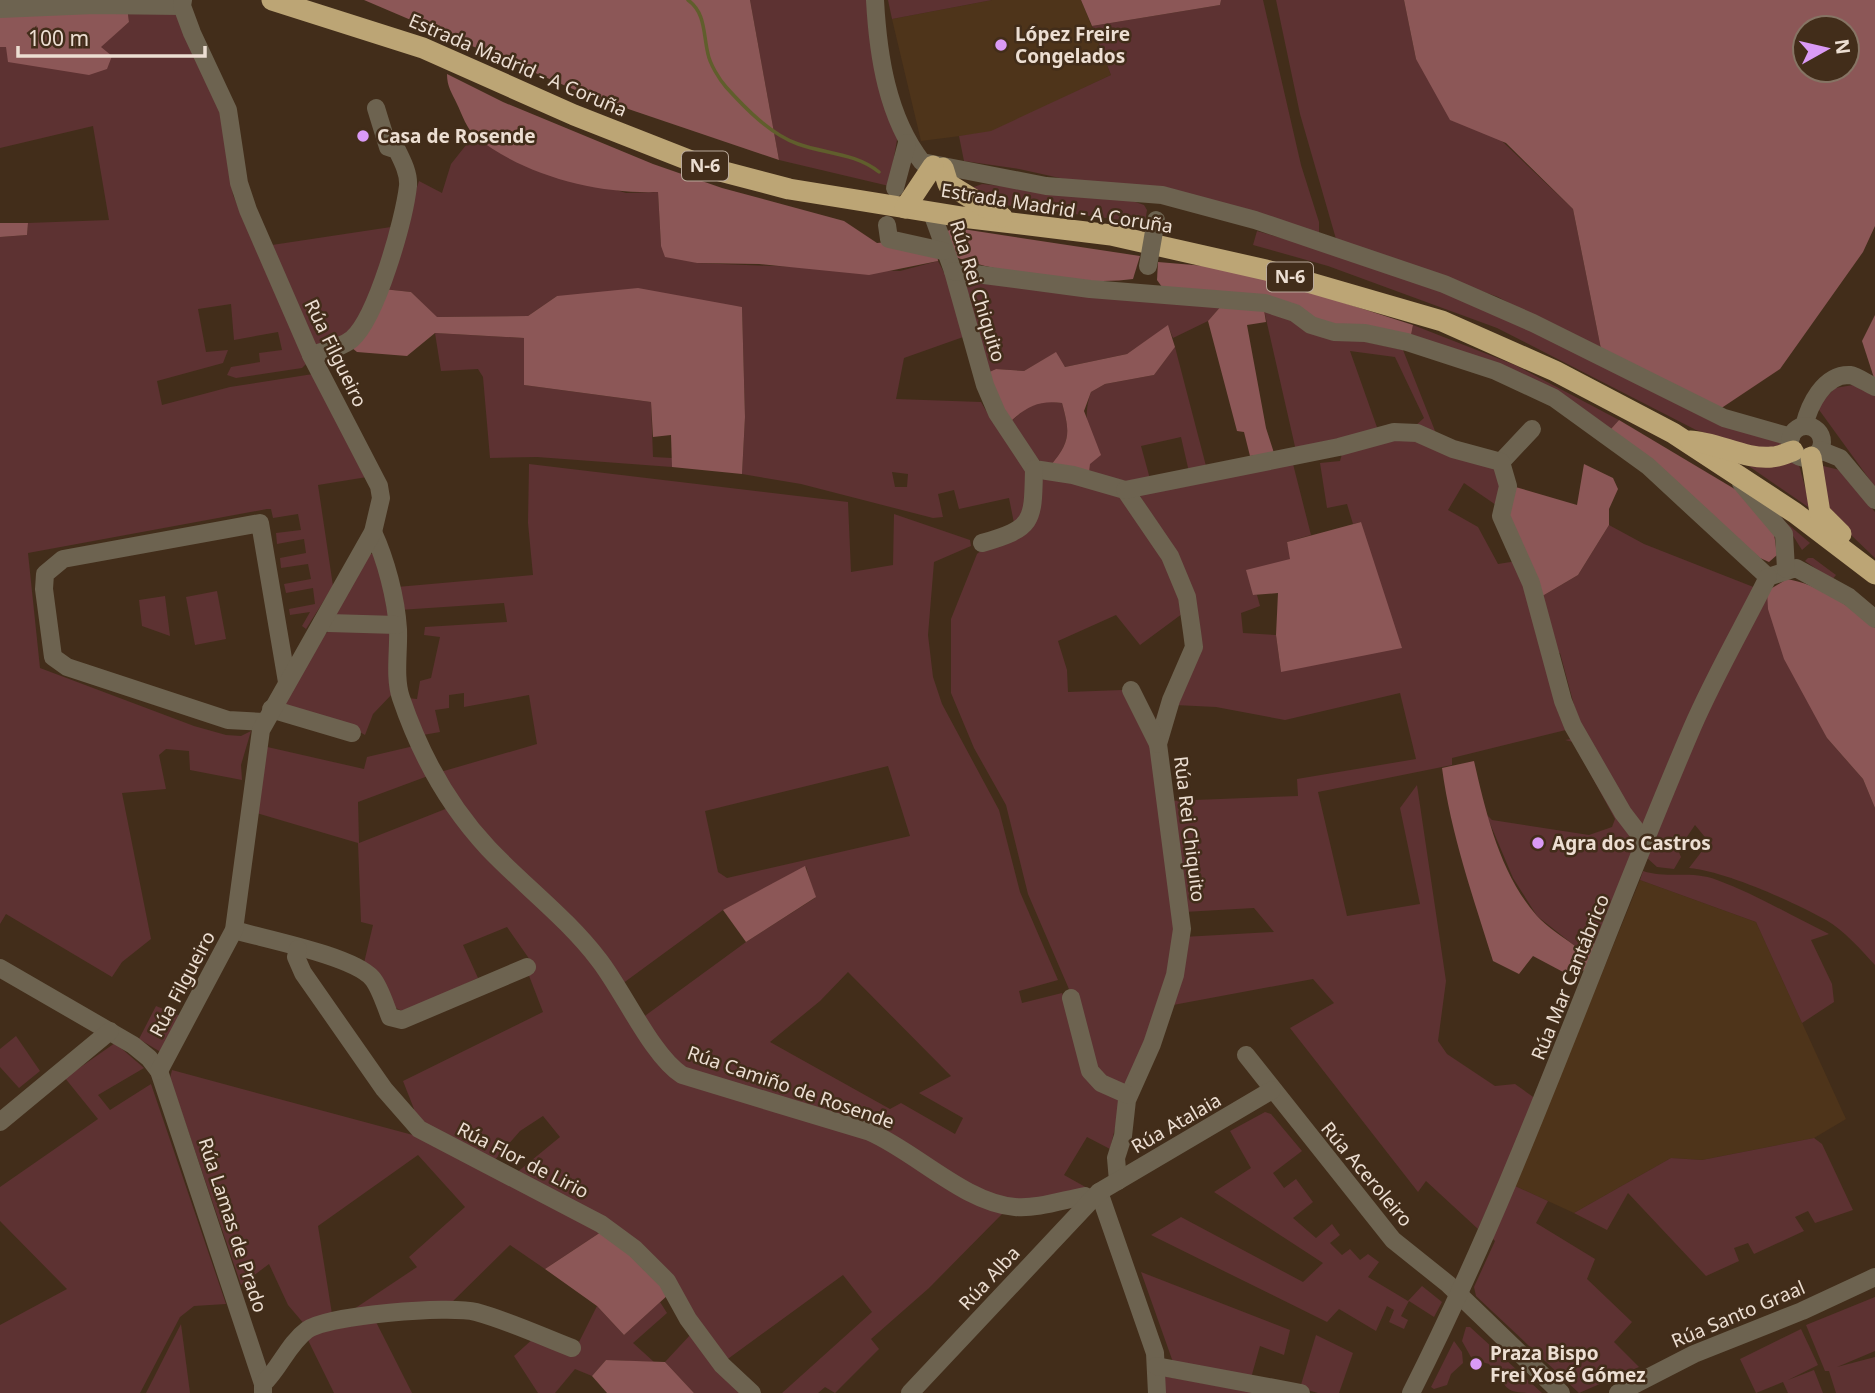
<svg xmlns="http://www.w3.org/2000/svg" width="1875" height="1393" font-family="'Noto Sans',sans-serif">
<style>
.built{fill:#4e341a}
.green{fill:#5d3232;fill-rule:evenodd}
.forest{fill:#8c5757;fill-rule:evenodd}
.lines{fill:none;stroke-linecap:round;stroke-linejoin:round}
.stream{stroke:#605e2c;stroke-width:3.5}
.minor{stroke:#6d6350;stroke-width:18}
.highway{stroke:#bca575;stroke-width:21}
.minor-bridge{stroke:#6d6350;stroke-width:18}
.poi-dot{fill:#da9af6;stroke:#422d1a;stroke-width:2.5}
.labels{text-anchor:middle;stroke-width:5;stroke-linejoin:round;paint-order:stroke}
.shield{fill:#422d1a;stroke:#b9a99b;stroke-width:2}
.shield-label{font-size:18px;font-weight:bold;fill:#ecded2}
.poi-label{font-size:19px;font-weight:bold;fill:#ecded2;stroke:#422d1a;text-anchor:start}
.street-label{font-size:19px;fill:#ecded2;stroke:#422d1a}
</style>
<rect width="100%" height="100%" fill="#422d1a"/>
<!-- built -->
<g class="built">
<polygon points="992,0 1081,0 1111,75 991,132 921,141 892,19"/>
<polygon points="1640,880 1756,922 1846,1119 1814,1138 1702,1160 1671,1158 1574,1213 1515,1186"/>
</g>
<!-- green -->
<g class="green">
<polygon points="750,0 870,0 898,134 889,186 779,160"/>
<polygon points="888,0 992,0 892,19"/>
<polygon points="1221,0 1263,0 1301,165 1319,222 1319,235 1019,169 964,161 959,136 991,131 1111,75 1092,26 1220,5"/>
<polygon points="1276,0 1404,0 1416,59 1573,209 1602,354 1498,297 1336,239 1300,114"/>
<polygon points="127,7 176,10 224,119 233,195 306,364 302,368 236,378 227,375 231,367 260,362 259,353 282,350 278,332 234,340 231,304 198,309 206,352 228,350 223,363 157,381 162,405 230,387 313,374 367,477 318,485 333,586 306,629 302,626 310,612 290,615 289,609 315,604 313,588 286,593 284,584 311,579 308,564 281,568 280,558 306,553 304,539 277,544 276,533 301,530 298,514 273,518 271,509 267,509 28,553 40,668 194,726 226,735 241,736 251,731 241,765 242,780 190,770 189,751 166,749 159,755 166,789 122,793 151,939 122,962 112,977 6,914 0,924 0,237 27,235 28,223 109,220 93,126 0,148 0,47 100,47 129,22"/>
<path d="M474,135L508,156L626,193L658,192L661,246L697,263L900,271L938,261L949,282L966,336L904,358L896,399L981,402C998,434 1037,465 1029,505C1028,513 1019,522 1015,528L1009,498L959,509L954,490L938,494L943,517L933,518L801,484L742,474L745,417L742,307L557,296L528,316L436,317L411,292L383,289L419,181L442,193L451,164ZM892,472L908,474L907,487H895Z"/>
<polygon points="982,184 1127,199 1144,205 1147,210 1145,223 997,204 966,190"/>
<path d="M391,227C384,257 369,334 336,345C330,346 320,344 313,344L272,245Z"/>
<polygon points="1257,231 1371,264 1466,299 1782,442 1777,449 1750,447 1696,430 1497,328 1328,266 1253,245"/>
<polygon points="980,283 1222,305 1208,321 1173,338 1168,326 1127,354 1065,367 1055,353 1024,371 996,369 985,374 961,288 968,284"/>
<polygon points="1264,310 1343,337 1403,350 1437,436 1415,426 1424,418 1395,357 1350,351 1379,433 1296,451"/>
<polygon points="1413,325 1515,365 1619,420 1610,430 1410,340"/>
<polygon points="435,333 525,338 524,385 651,402 653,457 672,458 672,467 537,457 490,458 483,377 478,369 441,371"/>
<path d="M1175,347L1206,466L1189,472L1181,437L1141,446L1150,479L1132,482L1089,474C1094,444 1080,422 1091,392L1105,384L1154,375Z"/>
<polygon points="1853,385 1875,394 1875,487 1817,407 1835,388"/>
<path d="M1043,401L1062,403C1070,432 1071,442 1050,466L1033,457L1009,423L1025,409Z"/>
<polygon points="1398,436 1498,467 1502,481 1496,505 1464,483 1448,510 1478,527 1498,564 1517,561 1570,729 1452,758 1452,765 1318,792 1347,916 1420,904 1400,808 1417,785 1446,981 1438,1041 1447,1054 1495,1086 1515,1084 1536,1099 1478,1229 1426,1181 1418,1192 1290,1028 1334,1003 1313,979 1173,1005 1183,937 1274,932 1254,908 1184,912 1168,801 1298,796 1297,779 1416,759 1400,693 1285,720 1216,707 1175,705 1197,659 1164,533 1138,493 1292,460 1311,535 1287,542 1291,559 1253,595 1257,595 1260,606 1241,613 1243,633 1276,635 1281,672 1361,522 1353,524 1347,504 1327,508 1320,463 1340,461 1342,454"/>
<polygon points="1737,458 1789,461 1799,465 1811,509"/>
<path d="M529,464L848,502L851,572L893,565L894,514L970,540L971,546L934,562L928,635L933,677L942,704L999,810L1020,892L1058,980L1019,991L1022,1003L1062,993L1075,1023L1083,1052L1122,1099L1110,1149L1087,1137L1064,1175L1089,1189L1016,1204L993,1200L923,1157L686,1073L642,1018L746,942L815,898L806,867L723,910L622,984L487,842L437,773L537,744L529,695L464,707V693L449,695V708L435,710L440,732L423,735L407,698L417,699L420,681L431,678L440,637L424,635L425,627L507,622L504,603L399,610L397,587L533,575L528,523ZM888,766L910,836L727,878L718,872L705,811ZM848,972L951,1076L919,1093L963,1118L955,1134L901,1103L890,1109L770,1042L820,1001Z"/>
<polygon points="1819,465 1840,470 1875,512 1875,558 1825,510"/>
<polygon points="1050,476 1118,492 1156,541 1186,611 1140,645 1116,615 1058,641 1067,670 1068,692 1122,690 1154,747 1179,940 1127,1091 1094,1071 1081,1017 1028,894 1006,805 974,748 951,693 951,619 977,554 986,546 1016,538 1042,480"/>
<polygon points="1783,520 1810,543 1802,550"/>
<polygon points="1609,525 1644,544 1756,588 1644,834 1578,720 1560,653 1554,653 1539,598 1578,575"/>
<polygon points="375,553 391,615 386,621 333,619 367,555"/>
<polygon points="1808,558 1813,558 1836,575 1832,580 1805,561"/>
<polygon points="217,591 226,639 195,645 186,597"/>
<path d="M1767,591L1827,738L1863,779L1875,808V965C1861,950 1844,930 1826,920C1794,902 1725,871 1689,868L1709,842L1695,825L1678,850L1681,857L1674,869L1657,867L1646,857L1698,726Z"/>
<polygon points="165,596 170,636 142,626 139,600"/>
<polygon points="331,629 389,631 393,693 373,714 365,735 342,722 283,704 322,637"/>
<polygon points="1577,738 1636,843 1599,943 1575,946 1537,916 1513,878 1486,814 1492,820 1589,835 1612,827 1615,819 1573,742 1565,740"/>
<polygon points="263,746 364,769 367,757 414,746 428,776 358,802 359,843 448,808 540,902 618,992 668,1073 859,1131 1004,1212 929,1288 871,1339 879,1349 835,1393 825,1387 818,1393 782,1393 872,1312 843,1275 725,1361 666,1272 515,1174 560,1137 543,1116 520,1131 493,1162 459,1146 409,1113 414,1109 403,1081 543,1012 528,973 530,960 507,927 463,945 478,978 404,1012 390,1005 364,963 373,925 361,922 358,843 253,812"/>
<path d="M1643,871C1667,879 1692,870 1717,880C1755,894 1792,916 1829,934L1811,940L1832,984L1834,1002L1802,1023L1756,922L1640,880Z"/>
<polygon points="156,1006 183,1017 164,1051 159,1051 139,1039"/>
<polygon points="16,1036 40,1071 19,1088 0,1067 0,1049"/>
<polygon points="115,1043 144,1068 98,1095 110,1110 151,1084 226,1304 194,1306 180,1317 140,1393 0,1393 0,1325 67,1289 0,1221 0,1187 98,1119 65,1078"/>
<polygon points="172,1070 424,1138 604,1230 545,1269 510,1245 447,1307 345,1315 417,1267 409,1257 465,1207 418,1155 318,1226 332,1314 305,1325 288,1305 269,1264 241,1285 170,1078"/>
<polygon points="1265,1112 1271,1114 1302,1151 1273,1173 1284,1188 1296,1179 1313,1202 1293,1218 1316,1238 1332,1224 1340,1235 1330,1243 1342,1255 1350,1249 1360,1260 1368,1254 1379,1262 1368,1277 1408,1301 1422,1286 1442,1302 1434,1317 1409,1301 1401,1316 1408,1320 1404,1329 1389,1322 1394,1310 1387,1306 1376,1331 1339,1309 1327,1322 1151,1235 1181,1217 1303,1282 1323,1263 1214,1192 1251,1168 1230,1131"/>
<polygon points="1814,1138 1822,1144 1853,1210 1815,1223 1808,1211 1795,1217 1804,1231 1754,1254 1748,1243 1734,1248 1739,1261 1706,1276 1628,1193 1607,1230 1574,1213 1671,1158 1702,1160"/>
<polygon points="1515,1186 1548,1201 1536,1223 1595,1259 1587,1279 1632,1322 1614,1342 1639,1367 1579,1393 1476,1296 1474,1287 1495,1241 1491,1237"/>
<polygon points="1141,1272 1290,1330 1284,1355 1260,1346 1251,1378 1174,1365"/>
<polygon points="1875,1297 1875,1351 1837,1367 1875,1357 1875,1393 1836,1393 1829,1371 1825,1371 1806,1325"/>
<polygon points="660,1302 667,1313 633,1343 654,1362 606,1360 592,1376 575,1369 555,1393 538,1393 514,1356 535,1337 575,1350 597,1306 624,1335"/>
<polygon points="375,1320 412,1393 334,1393 306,1336"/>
<polygon points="181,1324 190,1393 146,1393"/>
<path d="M1466,1327H1470L1542,1393C1501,1393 1512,1392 1489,1364L1472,1359L1462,1341Z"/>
<polygon points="1801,1329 1818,1365 1788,1380 1814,1370 1823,1393 1788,1393 1783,1382 1756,1393 1740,1359"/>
<polygon points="692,1333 745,1393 694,1393 665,1362"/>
<polygon points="1316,1335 1353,1353 1339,1393 1318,1393 1300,1388"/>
<polygon points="1454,1341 1462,1352 1463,1363 1451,1374 1447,1385 1434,1389 1431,1387"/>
<polygon points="1162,1376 1257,1393 1160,1393"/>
</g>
<!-- forest -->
<g class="forest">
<polygon points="364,0 750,0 779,160 587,95"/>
<polygon points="1081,0 1221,0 1220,5 1092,26"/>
<path d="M1404,0H1875V226L1863,252L1780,369L1720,409L1602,354L1573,209L1506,143L1450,120L1416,59ZM1805,28H1847V70H1805Z"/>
<polygon points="127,7 129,22 101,47 112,56 107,69 89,75 8,62 6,47 0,47 0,16"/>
<path d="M447,74L503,102L653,164L722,188L844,221L877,243L888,242L937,252L938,261L869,275L759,264L697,263L665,257L661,246L658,192C597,194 525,176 476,137C467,130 462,114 457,104C452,93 447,87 447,74Z"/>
<polygon points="0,223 28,223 27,235 0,237"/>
<path d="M956,228L1140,256L1133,279C1087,286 997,273 953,256L947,231Z"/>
<polygon points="1158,262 1217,267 1276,281 1413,325 1410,340 1162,287 1157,280"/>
<polygon points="638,288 742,307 745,417 742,474 672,467 671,435 653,437 651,402 524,385 524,338 435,333 407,356 357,352 352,348 383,289 411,292 437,317 528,316 557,296"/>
<polygon points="1222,305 1264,310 1266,322 1247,325 1266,428 1274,453 1250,456 1244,432 1237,431 1208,321"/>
<polygon points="1875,315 1875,381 1862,341"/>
<path d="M1168,325L1175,347L1154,375L1105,384L1091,392L1084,411L1101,455L1090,464L1089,474L1050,466C1071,442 1070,432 1062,403C1038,400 1026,407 1009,423L985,374L996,369L1024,371L1056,352L1065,367L1127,354Z"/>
<polygon points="1619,420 1738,491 1773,526 1777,555 1769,562 1760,558 1610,430"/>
<polygon points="1584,464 1613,478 1618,489 1609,509 1609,525 1578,575 1539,598 1507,519 1512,486 1577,505"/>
<polygon points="1361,522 1402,648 1281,672 1276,635 1278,593 1253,595 1246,570 1290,559 1287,542"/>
<path d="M1787,579C1818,584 1851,607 1875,628V808L1863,779L1827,738L1784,659L1768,609L1767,591Z"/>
<path d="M1474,761C1486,813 1500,874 1537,916C1547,927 1563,937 1575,946L1599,943L1587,970L1565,973L1533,956L1519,974L1493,961C1473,896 1451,835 1442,768Z"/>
<polygon points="805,866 816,897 746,942 723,910"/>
<polygon points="604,1230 669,1294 624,1335 597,1306 545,1269"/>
<polygon points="606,1360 665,1362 694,1393 607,1393 592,1376"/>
</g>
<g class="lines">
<!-- stream -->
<path class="stream" d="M688,0C706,13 703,34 708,54C710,64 719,79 726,87C745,108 770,134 798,144C826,154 855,153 879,172"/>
<!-- minor -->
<g class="minor">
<path d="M875,0C878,55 887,117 922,162L1046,186L1162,195L1255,220L1444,284L1533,323L1724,418L1791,437"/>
<polyline points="0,9 94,5 182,6"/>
<polyline points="895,188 907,143"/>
<polyline points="932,213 953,271 985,385 997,413 1034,469 1073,475 1125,490 1170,556 1187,597 1192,632 1194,647 1171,700 1158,744 1182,929 1175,975 1152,1044 1127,1100 1123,1136 1116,1158 1118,1181"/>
<polyline points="887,225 889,239 943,251"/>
<polyline points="953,271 1090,289 1265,303 1295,313 1311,325 1334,332 1365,333 1407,342 1496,371 1554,398 1648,466 1768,577 1796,568 1849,597 1875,619"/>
<path d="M311,355C324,351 341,348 352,339C377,317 404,220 408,186C409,174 403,162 397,150L388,147L376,108"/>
<path d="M1804,426C1809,406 1823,374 1850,375C1857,376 1868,384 1875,387"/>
<circle cx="1806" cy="442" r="16"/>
<polyline points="1820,450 1840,458 1875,500"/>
<polyline points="1501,462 1532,429"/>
<polyline points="1741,483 1784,534 1786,569"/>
<polyline points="1125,490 1339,447 1394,432 1417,433 1453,449 1501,462 1508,486 1501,516 1531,583 1563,701 1573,726 1623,813 1646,843"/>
<path d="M373,532C386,560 396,598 398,629C399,650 394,678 401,698C420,754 447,804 488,848C524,886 567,918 599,960C624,992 652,1056 682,1075L870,1132C916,1152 965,1203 1015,1207C1037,1209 1063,1200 1085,1196L1092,1200"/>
<path d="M982,543C1034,528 1033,522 1034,469"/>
<polyline points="324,620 329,623 397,625"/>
<polyline points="1131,690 1158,744"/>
<polyline points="271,709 352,733"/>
<polyline points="264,722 228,720 67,667 53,657 44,589 45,574 63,559 260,523 287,682"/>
<path d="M234,930C265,939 353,956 372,978C380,987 385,1005 390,1017L402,1020L527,967"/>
<polyline points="298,949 296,957 303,973 384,1089 419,1129 601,1224 635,1249 667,1281 688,1319 722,1365 752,1393"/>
<polyline points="0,968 133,1045 149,1058 159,1071 263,1384 263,1393"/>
<polyline points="1071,998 1090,1071 1101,1083 1128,1095"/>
<polyline points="1246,1055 1393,1240 1448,1284 1561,1393"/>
<polyline points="159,1071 234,930 261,730 373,532 381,498 379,486 311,355 248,210 239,183 228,110 192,33 182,6 183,0"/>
<polyline points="0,1122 110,1031"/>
<polyline points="1099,1192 1155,1353 1157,1393"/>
<polyline points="1156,1366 1301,1393"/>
<path d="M263,1384C280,1368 288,1344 307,1330C328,1315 450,1305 476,1312C509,1321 541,1336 572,1348"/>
<polyline points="910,1393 1099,1192 1272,1090"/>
<path d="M1411,1393C1520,1178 1597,949 1692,728C1714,677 1743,627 1768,577"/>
<polyline points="1618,1393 1694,1354 1802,1311 1875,1277"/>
</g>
<!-- highway -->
<g class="highway">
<polyline points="272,0 423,48 574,115 709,168 789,189 962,217 1111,235 1266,270 1442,321 1555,371 1673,433 1795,513 1875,574"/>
<polyline points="943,168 948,184 1002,217"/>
<polyline points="905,208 933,166"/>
<path d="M1690,441C1717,442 1745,460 1772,457C1779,457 1786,453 1793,451"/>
<polyline points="1811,457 1820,513 1841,534"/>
</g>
<!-- minor-bridge -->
<polyline class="minor-bridge" points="1148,266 1156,220"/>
</g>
<!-- markers -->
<g class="poi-dot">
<circle cx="1001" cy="45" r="7"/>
<circle cx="363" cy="136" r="7"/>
<circle cx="1538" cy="843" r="7"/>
<circle cx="1476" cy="1364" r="7"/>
</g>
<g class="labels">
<!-- shield labels -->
<g class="shield">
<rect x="682" y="151.5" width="46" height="29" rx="5"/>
<rect x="1267" y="262.5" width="46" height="29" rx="5"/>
</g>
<g class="shield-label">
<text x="705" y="172">N-6</text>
<text x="1290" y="283">N-6</text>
</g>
<!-- poi labels -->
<g class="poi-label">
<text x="1015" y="41">López Freire<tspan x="1015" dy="22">Congelados</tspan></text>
<text x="377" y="143">Casa de Rosende</text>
<text x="1552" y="850">Agra dos Castros</text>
<text x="1490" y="1360">Praza Bispo<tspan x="1490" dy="22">Frei Xosé Gómez</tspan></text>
</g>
<!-- street labels -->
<g class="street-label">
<text transform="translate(518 65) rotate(23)" y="7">Estrada Madrid - A Coruña</text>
<text transform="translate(1057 208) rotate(9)" y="7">Estrada Madrid - A Coruña</text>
<text transform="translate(978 291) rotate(73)" y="7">Rúa Rei Chiquito</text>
<text transform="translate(336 353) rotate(64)" y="7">Rúa Filgueiro</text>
<text transform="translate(1190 829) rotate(83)" y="7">Rúa Rei Chiquito</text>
<text transform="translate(1570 977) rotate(-68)" y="7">Rúa Mar Cantábrico</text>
<text transform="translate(182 984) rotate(-62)" y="7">Rúa Filgueiro</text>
<text transform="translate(791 1087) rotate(19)" y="7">Rúa Camiño de Rosende</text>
<text transform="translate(1176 1123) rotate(-30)" y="7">Rúa Atalaia</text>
<text transform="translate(523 1160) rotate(27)" y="7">Rúa Flor de Lirio</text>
<text transform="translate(1367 1174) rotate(50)" y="7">Rúa Aceroleiro</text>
<text transform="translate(233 1225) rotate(72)" y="7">Rúa Lamas de Prado</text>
<text transform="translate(989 1278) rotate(-47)" y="7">Rúa Alba</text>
<text transform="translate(1738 1314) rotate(-23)" y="7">Rúa Santo Graal</text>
</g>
</g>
<!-- north arrow -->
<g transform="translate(1826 49) rotate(82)"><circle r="33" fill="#422d1a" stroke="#867464" stroke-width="2"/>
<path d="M0-5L12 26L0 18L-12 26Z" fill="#da9af6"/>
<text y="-10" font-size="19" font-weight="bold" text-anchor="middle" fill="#ecded2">N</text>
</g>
<!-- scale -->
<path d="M18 46v10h187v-10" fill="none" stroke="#ecded2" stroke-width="3.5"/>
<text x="28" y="46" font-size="21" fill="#ecded2" stroke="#422d1a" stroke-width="5" paint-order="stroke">100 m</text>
</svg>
